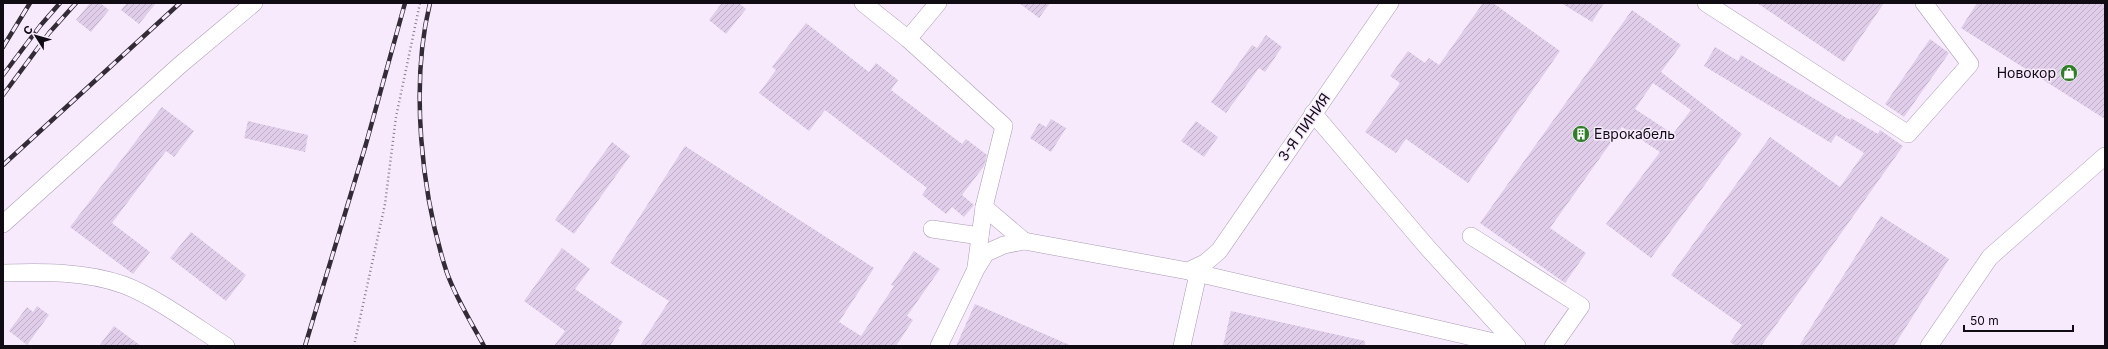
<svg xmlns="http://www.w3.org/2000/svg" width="2108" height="349" font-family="Inter,sans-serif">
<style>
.building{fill:url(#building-hatch);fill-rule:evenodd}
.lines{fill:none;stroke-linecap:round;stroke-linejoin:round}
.minor-casing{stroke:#ad9bb6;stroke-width:18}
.path{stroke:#867d8a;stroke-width:2.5;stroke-dasharray:1 3;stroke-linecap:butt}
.minor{stroke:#fff;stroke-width:17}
.rail-casing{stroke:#332c36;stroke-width:4.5}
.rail{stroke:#f6eafc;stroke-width:3;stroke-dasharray:9;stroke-linecap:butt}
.labels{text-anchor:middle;stroke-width:3;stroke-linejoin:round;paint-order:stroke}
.poi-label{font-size:14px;fill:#110b14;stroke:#f6eafc;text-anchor:end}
.street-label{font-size:14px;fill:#110b14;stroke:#f6eafc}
</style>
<defs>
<pattern id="building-hatch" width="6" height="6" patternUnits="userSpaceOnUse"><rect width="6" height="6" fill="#dfcde9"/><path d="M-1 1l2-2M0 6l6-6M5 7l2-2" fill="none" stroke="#beafc7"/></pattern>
</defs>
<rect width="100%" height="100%" fill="#f6eafc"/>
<!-- building -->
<g class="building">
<polygon points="90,3 100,3 109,10 91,32 76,20"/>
<polygon points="127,3 156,3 139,24 121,10"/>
<polygon points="722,3 739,3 746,9 726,34 709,20"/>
<polygon points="1019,3 1050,3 1039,18"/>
<polygon points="1483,3 1493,3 1560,51 1468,183 1406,139 1396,153 1365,132 1400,83 1390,76 1408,51 1425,63 1429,58 1439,65"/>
<polygon points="1561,3 1604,3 1592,22"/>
<polygon points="1757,3 1884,3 1844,62"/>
<polygon points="1977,3 2105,3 2105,119 1961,28"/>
<path d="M1632,10L1681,45L1661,72L1742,134L1651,258L1606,224L1660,152L1622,127L1550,228L1586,253L1565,283L1480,223ZM1653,83L1691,110L1673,134L1635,109Z"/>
<polygon points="806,23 869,72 876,63 898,80 891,90 962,144 966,139 987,155 984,166 962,195 974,205 964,217 952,207 946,214 922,195 927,188 825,110 809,131 759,93 776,70 772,67"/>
<polygon points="1266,35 1282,47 1265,72 1259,68 1226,113 1211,102 1252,45 1257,48"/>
<polygon points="1930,39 1949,53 1904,117 1885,104"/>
<polygon points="1715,47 1738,61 1741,55 1850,120 1851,118 1878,134 1880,130 1903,146 1761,346 1736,346 1730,342 1742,325 1671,275 1770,137 1840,187 1864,153 1836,135 1831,143 1704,66"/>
<polygon points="162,107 194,131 174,157 166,151 112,223 150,252 133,274 70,227"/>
<polygon points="1051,119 1066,128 1051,152 1030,138 1039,123 1046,127"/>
<polygon points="248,121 308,135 305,152 244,138"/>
<polygon points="1196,121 1218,137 1204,157 1181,141"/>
<polygon points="612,142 630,156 574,234 555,220"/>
<polygon points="685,146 874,268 839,322 861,336 894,286 891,285 914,251 940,269 907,316 913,320 896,346 640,346 669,301 610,263"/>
<polygon points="1881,216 1949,259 1894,346 1799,346"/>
<polygon points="191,232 246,275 226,301 170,258"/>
<polygon points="562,248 590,269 575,289 623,322 618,329 620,330 610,346 554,346 565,331 524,301"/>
<polygon points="975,304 1072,346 956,346"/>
<polygon points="37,306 49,315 27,345 9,331 27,307 33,312"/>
<polygon points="1231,311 1365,341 1365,346 1223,346"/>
<polygon points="114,326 141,346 99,346"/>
</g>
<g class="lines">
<defs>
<g id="minor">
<polyline points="863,3 908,39 1004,126 984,207 976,267"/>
<polyline points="1706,3 1908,134 1970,64 1924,3"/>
<polyline points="908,39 938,3"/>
<polyline points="1313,113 1427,247 1517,346"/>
<polyline points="984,207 1024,241"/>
<polyline points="3,224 180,65 254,3"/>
<polyline points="932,229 980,236"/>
<polyline points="1471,236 1581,306 1553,346"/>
<polyline points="1188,271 1511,346"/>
<path d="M3,273C43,272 85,271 124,285C156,297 196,327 226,346"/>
<polyline points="939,346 976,269 986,253 1004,245 1024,241 1188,271 1205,263 1219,251 1390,3"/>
<polyline points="1182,346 1198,274"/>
<polyline points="1929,346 1990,257 2105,156"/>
</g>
</defs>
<!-- minor casing -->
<use href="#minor" class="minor-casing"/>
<!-- path -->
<polyline class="path" points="354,346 385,204 396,117 420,3"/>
<!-- minor -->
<use href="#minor" class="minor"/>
<defs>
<g id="rail">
<path d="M430,3C410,84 421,194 447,273C456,298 471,322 484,346"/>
<polyline points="3,47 30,3"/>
<polyline points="3,75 40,26 60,3"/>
<polyline points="3,95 49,33 76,3"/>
<polyline points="3,165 180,3"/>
<polyline points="305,346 366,144 405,3"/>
</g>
</defs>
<!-- rail casing -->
<use href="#rail" class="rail-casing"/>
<!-- rail -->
<use href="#rail" class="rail"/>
</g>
<!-- icons -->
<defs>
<symbol id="shop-disc" viewBox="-11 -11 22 22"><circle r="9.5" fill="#307e28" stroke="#f6eafc"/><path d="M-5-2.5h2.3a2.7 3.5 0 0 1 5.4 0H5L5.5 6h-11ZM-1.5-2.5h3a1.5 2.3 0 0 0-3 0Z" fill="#fff"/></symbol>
<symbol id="building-disc" viewBox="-11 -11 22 22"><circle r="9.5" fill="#307e28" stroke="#f6eafc"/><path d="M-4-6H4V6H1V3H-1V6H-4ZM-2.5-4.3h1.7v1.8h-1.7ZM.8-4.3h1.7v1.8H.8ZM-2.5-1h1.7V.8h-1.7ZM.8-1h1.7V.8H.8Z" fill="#fff"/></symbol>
</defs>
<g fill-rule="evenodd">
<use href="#shop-disc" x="2059" y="63" width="20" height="20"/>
<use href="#building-disc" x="1571" y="124" width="20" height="20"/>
</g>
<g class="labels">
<!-- poi labels -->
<g class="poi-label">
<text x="2056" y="78">Новокор</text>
<text x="1594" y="139" text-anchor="start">Еврокабель</text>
</g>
<!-- street labels -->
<g class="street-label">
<text transform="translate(1304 127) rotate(-55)" y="5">3-Я ЛИНИЯ</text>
</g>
</g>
<!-- border -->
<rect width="2108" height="349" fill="none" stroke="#110b14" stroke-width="8"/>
<!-- north arrow -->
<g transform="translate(36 36) rotate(307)" stroke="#f6eafc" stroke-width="3" paint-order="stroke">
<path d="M0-3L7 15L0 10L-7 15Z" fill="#110b14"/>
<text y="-6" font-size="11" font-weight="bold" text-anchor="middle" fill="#110b14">С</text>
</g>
<!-- scale -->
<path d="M1964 325v6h109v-6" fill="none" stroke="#110b14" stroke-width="2"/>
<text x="1970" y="325" font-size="12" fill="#110b14" stroke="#f6eafc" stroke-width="3" paint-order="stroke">50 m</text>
</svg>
